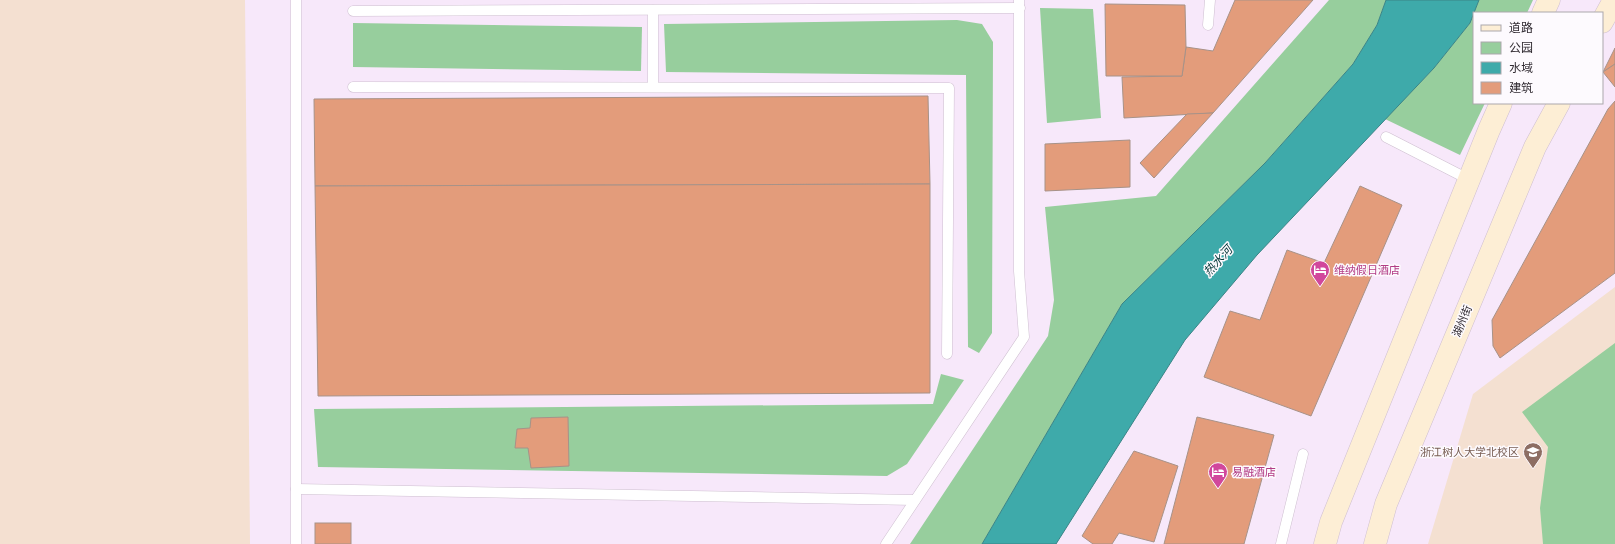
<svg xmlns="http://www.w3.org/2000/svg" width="1615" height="544" font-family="'Roboto Condensed','Noto Sans SC',sans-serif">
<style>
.education{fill:#f4e0d1}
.green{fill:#97ce9d}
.water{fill:#3eaaaa;stroke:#3a8486}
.building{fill:#e39c7b;stroke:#a79288}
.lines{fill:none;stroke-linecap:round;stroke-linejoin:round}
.lane-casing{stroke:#cebfd0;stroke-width:11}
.secondary-casing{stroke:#cebfd0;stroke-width:23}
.lane{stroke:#fff;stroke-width:10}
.secondary{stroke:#fdeed5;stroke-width:22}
.labels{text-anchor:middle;stroke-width:3;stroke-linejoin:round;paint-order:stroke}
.hotel-label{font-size:11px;fill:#b23c85;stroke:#fdfafe;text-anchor:start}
.street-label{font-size:11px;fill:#312b32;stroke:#fdfafe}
.education-label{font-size:11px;fill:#785e54;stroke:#fdfafe;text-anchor:end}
.water-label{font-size:12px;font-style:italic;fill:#043839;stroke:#fdfafe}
</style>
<rect width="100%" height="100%" fill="#f7e8fa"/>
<!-- education -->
<g class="education">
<polygon points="0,0 245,0 250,544 0,544"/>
<polygon points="1615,287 1615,544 1428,544 1473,394"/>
</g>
<!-- green -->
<g class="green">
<polygon points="1329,0 1386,0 1377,25 1353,64 1265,163 1122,304 982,544 910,544 1048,336 1054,300 1045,207 1156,196"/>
<polygon points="1479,0 1533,0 1527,13 1474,13 1474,103 1485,103 1460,155 1385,119 1434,68 1470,23"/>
<polygon points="1040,8 1093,9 1101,118 1047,123"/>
<polygon points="957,20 982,24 993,42 992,333 979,353 968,347 966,75 666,72 664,24"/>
<polygon points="353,23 642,27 641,71 353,67"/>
<polygon points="1615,343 1615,544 1543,544 1540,508 1548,447 1522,412"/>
<polygon points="941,374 964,380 907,464 887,476 318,467 314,409 933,404"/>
</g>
<!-- water -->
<polygon class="water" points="1386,0 1479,0 1470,23 1434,68 1257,255 1185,340 1056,544 982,544 1122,304 1265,163 1353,64 1377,25"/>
<!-- building -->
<g class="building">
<polygon points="1235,0 1313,0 1213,113 1124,118 1122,77 1182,76 1186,47 1213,51"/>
<polygon points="1105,4 1185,5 1186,47 1182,76 1106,76"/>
<polygon points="1615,48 1615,64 1603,72"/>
<polygon points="1615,64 1615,87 1603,72"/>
<polygon points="928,96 930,184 315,186 314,99"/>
<polygon points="1615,101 1615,273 1500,358 1493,346 1492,320 1608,109"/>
<polygon points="1213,113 1154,178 1140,163 1187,114"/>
<polygon points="1130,140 1130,187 1045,191 1045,144"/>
<polygon points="930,184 930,393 318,396 315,186"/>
<polygon points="1360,186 1402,205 1311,416 1204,377 1230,311 1260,320 1287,250 1324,263"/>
<polygon points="568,417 569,466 531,468 528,448 515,448 517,429 530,428 531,418"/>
<polygon points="1197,417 1274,435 1244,544 1164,544"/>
<polygon points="1134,451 1178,466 1154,542 1119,533 1112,544 1093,544 1082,536"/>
<rect x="315" y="523" width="36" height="21"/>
</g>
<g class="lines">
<defs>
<g id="lane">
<polyline points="296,0 296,544"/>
<polyline points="653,10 653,87"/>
<polyline points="353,11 1020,8"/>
<polyline points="1208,25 1210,0"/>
<polyline points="353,87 949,88 947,354"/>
<polyline points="1386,137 1468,179"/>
<polyline points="296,489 915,500"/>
<polyline points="886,544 1024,337 1019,271 1019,0"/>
<polyline points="1281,544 1303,454"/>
</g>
<g id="secondary">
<polyline points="1543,13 1549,0"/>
<polyline points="1602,22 1614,0"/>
<polyline points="1325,544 1331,522 1489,130 1501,103"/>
<polyline points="1375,544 1386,504 1535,147 1559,103"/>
</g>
</defs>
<!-- lane casing -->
<use href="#lane" class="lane-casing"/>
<!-- secondary casing -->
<use href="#secondary" class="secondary-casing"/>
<!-- lane -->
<use href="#lane" class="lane"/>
<!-- secondary -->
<use href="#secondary" class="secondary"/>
</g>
<!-- icons -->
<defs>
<symbol id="hotel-pin" viewBox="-11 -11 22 30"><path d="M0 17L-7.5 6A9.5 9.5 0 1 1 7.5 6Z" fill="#d1479c" stroke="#fdfafe"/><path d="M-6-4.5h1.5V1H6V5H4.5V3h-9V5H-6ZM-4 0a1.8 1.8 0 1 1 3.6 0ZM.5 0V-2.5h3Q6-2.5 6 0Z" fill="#fff"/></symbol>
<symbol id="university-pin" viewBox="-11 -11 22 30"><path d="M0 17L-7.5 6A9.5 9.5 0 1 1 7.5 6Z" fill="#8d6e63" stroke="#fdfafe"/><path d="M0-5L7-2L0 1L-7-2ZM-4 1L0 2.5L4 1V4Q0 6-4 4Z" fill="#fff"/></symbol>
</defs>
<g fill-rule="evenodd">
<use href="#hotel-pin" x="1309" y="259" width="22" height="30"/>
<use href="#university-pin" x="1522" y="441" width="22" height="30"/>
<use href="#hotel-pin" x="1207" y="461" width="22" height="30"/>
</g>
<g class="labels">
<!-- hotel labels -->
<g class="hotel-label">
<text x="1334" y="274">维纳假日酒店</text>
<text x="1232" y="476">易融酒店</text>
</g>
<!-- street labels -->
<g class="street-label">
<text transform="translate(1462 321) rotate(-67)" y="4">湖州街</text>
</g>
<!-- education labels -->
<g class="education-label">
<text x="1519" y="456">浙江树人大学北校区</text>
</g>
<!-- water labels -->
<g class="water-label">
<text transform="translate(1218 261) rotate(-48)" y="4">热水河</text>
</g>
</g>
<!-- legend -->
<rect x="1473" y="12" width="130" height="92" fill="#fdfafe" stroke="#aba7ac"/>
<rect x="1481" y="25" width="20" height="6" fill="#fdeed5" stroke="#aba7ac"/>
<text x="1509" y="32" font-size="12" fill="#312b32">道路</text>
<rect x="1481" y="42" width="20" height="12" fill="#97ce9d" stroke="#aba7ac"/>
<text x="1509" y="52" font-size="12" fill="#312b32">公园</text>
<rect x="1481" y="62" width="20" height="12" fill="#3eaaaa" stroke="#aba7ac"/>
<text x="1509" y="72" font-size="12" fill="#312b32">水域</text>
<rect x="1481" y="82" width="20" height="12" fill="#e39c7b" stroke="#aba7ac"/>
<text x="1509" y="92" font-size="12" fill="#312b32">建筑</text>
</svg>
